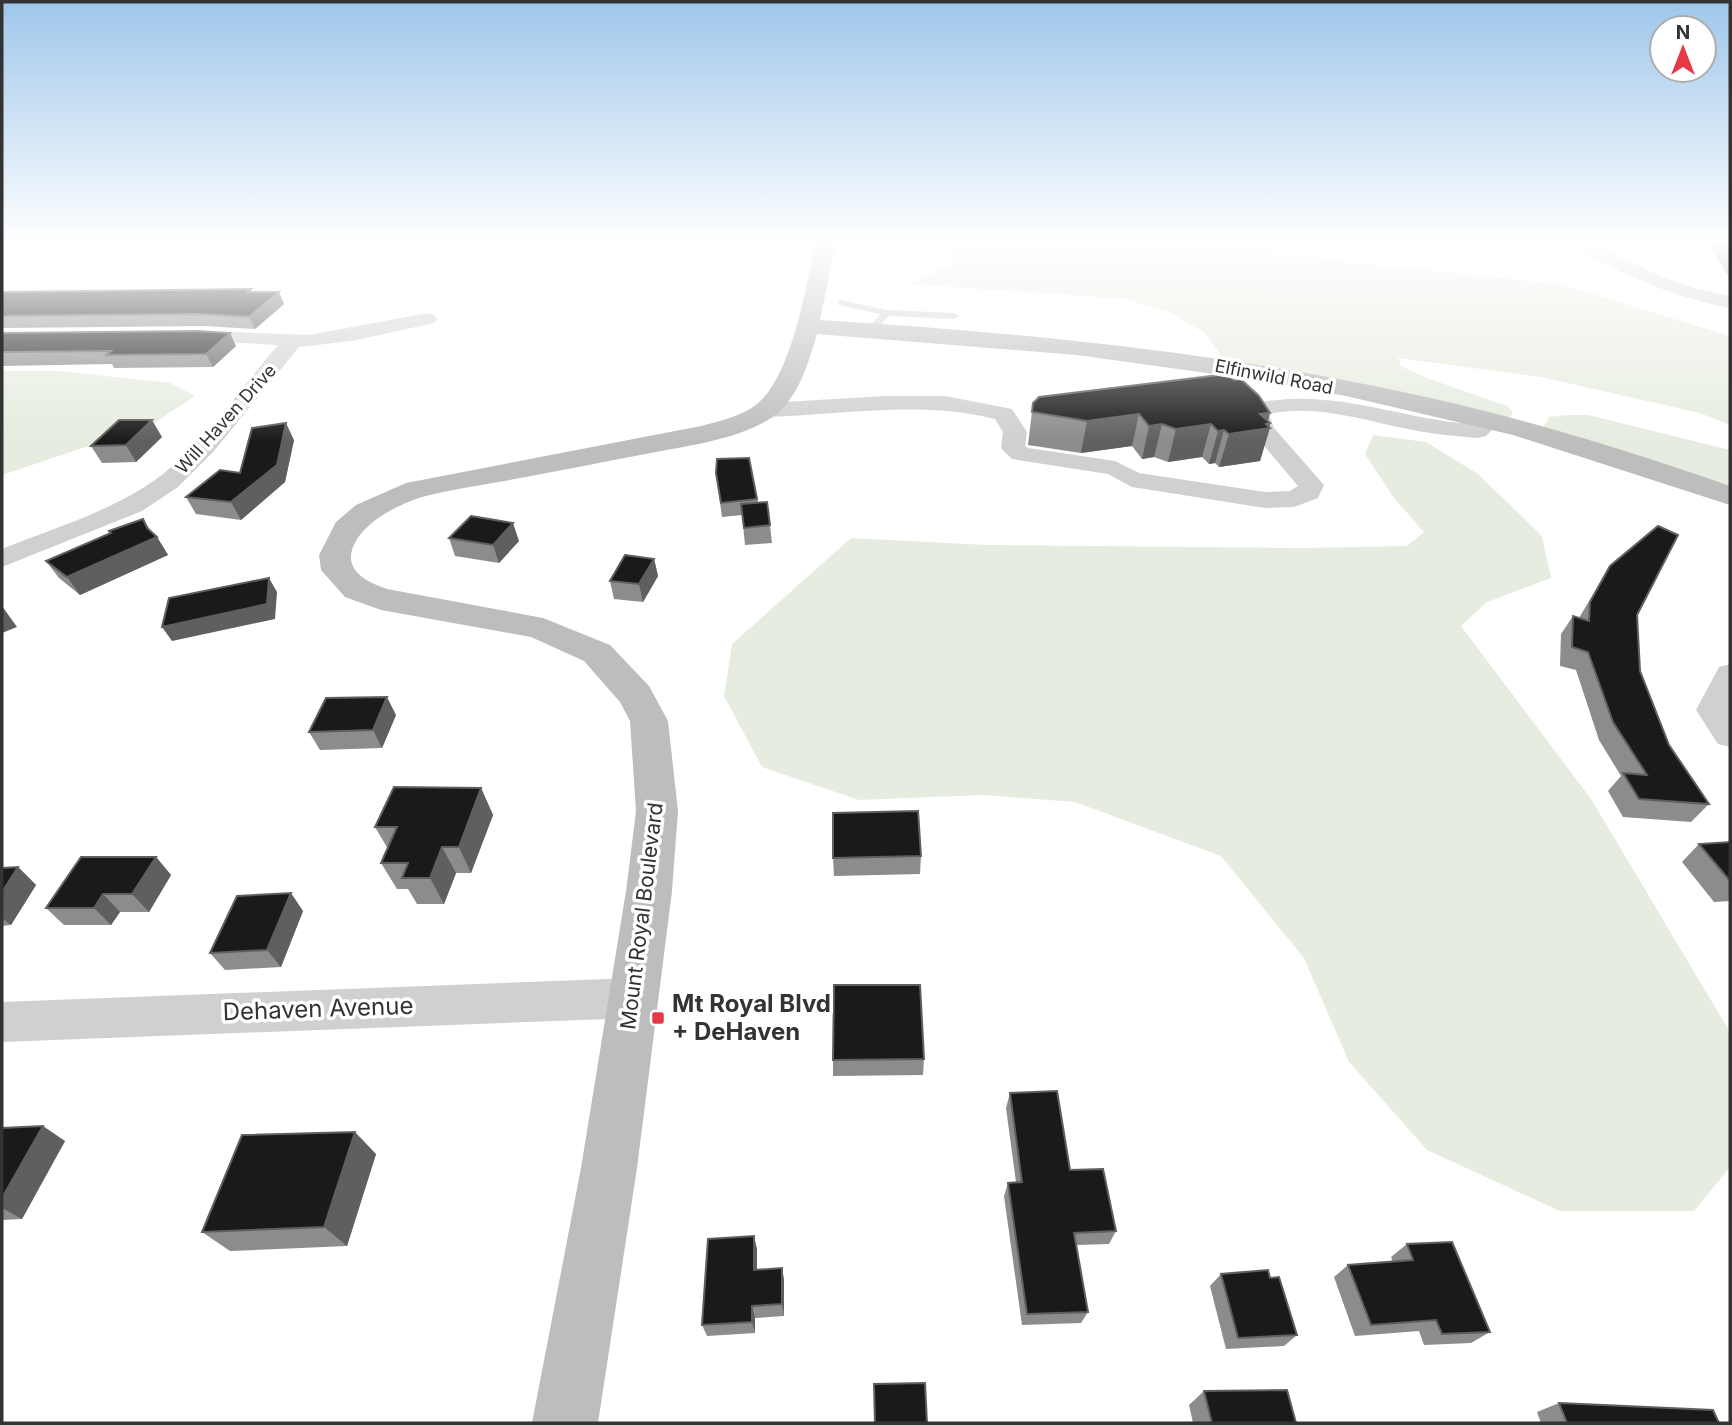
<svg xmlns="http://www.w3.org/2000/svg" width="1732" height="1425" font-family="Inter,sans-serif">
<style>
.green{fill:#e6ecdf}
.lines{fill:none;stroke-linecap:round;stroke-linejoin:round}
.lane{fill:#d0d0d0;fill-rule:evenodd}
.street{fill:#d0d0d0;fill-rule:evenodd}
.secondary{fill:#bdbdbd;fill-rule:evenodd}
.wall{fill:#8c8c8c}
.shaded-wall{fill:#5f5f5f}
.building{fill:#1a1a1a;stroke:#5f5f5f;stroke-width:2}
.poi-dot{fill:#e63946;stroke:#fff;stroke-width:2.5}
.labels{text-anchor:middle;stroke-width:7;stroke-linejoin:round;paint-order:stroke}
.far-street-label{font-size:18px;fill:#333;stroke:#fff}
.street-label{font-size:21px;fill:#333;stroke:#fff}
.near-poi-label{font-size:24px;font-weight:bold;fill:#333;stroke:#fff;text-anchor:start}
.near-street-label{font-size:24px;fill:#333;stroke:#fff}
</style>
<rect width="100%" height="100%" fill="#fff"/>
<!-- green -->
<g class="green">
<polygon points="964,242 1078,245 1101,242 1209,242 1355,263 1560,284 1730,336 1730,425 1700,413 1541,377 1398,358 1401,366 1424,377 1507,406 1513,412 1507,425 1229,367 1205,333 1168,311 1126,299 910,284 958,261 956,256 950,252 949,246"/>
<polygon points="2,371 59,371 170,383 195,396 151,425 2,475"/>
<polygon points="1569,415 1588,415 1730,450 1730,496 1540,434 1549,417"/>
<polygon points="1373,435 1426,442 1478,474 1542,536 1551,578 1487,602 1461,626 1591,799 1730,1032 1730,1167 1694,1211 1560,1211 1427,1150 1349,1062 1304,958 1221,856 1075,802 983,795 859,800 762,767 724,696 732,644 851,538 986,545 1304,548 1407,546 1424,532 1394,498 1365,454"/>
</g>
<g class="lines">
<!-- lane -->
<polygon class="lane" points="841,300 887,310 954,313 959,316 954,319 889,316 870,334 865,331 881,314 838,305 838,301"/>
<!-- street -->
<g class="street">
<path d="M1571,242H1592L1658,275L1697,289L1730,296V308C1683,299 1640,282 1598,260C1589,255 1577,250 1571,242Z"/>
<path d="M427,313L434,315L437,319L434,323L352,341L299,347L213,452L178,487L142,511L2,567V549C54,528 113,511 159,477C200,447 244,385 278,345L186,340L179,338L176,334L179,330L309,335Z"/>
<path d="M886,396H945L1012,409L1027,432L1025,446L1028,448L1115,461L1139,473L1265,492L1290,491L1298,486L1255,435L1245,410L1248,405C1328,385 1393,418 1472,424C1481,416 1486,413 1497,416L1501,421L1486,436L1478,438C1454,436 1431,434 1408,429C1362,420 1316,404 1269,414L1274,428L1324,485L1318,498L1294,507L1265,508L1132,487L1108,474L1012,459L1001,448L1003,432L995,419C920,400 843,415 766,417L758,415L755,410L758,405L766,403Z"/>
<polygon points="1730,664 1730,747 1718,744 1696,710 1719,667"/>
<polygon points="634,978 649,984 656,998 649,1012 634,1018 2,1042 2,1002"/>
</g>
<!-- secondary -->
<path class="secondary" d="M816,242H836L820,320C1027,333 1233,353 1435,399C1536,422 1633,452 1730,486V505L1513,435L1346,396L1257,380L1077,355L817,334C808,364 798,402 768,420C736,439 693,445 656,452C604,462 552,472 499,482C475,486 450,490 426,496C400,503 354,525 351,556C350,575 373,584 387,589L543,618L610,645L649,686L668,721L678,811L672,891L637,1168L598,1423H532L581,1168L626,891L636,811L630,721L620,702L584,661L531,637L381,610L345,597L321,570L319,555L336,522L356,505L406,483L701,426C720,421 742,416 757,404C792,376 806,285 816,242Z"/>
</g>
<!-- wall -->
<g class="wall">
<polygon points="1707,242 1730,242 1730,279"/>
<polygon points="251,289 252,292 284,304 255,329 204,326 2,328 2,292"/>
<polygon points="2,333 236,346 213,367 114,368 112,364 2,366"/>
<polygon points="1234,380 1270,413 1268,421 1270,423 1260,461 1219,467 1215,463 1209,464 1202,457 1168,462 1154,457 1142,459 1132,446 1081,453 1028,445 1033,403"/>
<polygon points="162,437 136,462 102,463 91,446"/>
<polygon points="294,440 285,482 241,520 196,514 186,497 240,473"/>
<polygon points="749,458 758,502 770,525 772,543 745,545 742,515 722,517 716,473"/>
<polygon points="143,519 151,532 157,537 168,555 80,595 59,578 46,561"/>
<polygon points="449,538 519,541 499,563 455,556"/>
<polygon points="654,559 658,576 643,602 614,599 610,581"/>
<polygon points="1610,566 1637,615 1640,671 1669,745 1709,804 1691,822 1623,817 1608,791 1621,776 1599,740 1576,670 1560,666 1561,634 1573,616 1579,618"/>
<polygon points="396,715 382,748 320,750 309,732"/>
<polygon points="481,788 493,815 471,873 456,873 444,904 417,904 408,889 397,889 381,863 388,849 375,827"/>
<polygon points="1730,842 1730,901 1714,902 1682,862 1699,844"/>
<polygon points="921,856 920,874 834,876 833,858"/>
<polygon points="156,857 171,875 149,912 120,912 111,925 64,925 46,908"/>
<polygon points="18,867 36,885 11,925 2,926 2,868"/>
<polygon points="303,911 281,967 225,970 210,953"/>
<polygon points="924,1059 923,1075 833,1076 833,1060"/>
<polygon points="1010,1093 1116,1231 1109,1244 1076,1245 1088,1312 1081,1323 1022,1325 1004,1196 1008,1183 1016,1182 1006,1108"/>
<polygon points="2,1128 65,1141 22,1219 2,1220"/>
<polygon points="376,1154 347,1246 230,1251 202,1232"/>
<polygon points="1407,1244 1490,1332 1471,1343 1424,1345 1419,1331 1355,1336 1334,1277 1348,1265 1393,1262 1391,1257"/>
<polygon points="757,1249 757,1270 782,1268 784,1280 784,1316 755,1318 755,1333 707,1336 702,1325"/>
<polygon points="1221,1274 1270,1278 1297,1335 1284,1346 1226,1349 1210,1286"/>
<polygon points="1204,1391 1296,1423 1193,1423 1189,1405"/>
<polygon points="1559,1403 1719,1423 1541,1423 1537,1412"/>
</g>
<!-- shaded-wall -->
<g class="shaded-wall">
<polygon points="279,292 284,304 255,329 249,317"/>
<polygon points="230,333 236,346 213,367 206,354"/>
<polygon points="1270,413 1267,424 1270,423 1269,429 1270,428 1260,461 1219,467 1229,434 1260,414"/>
<polygon points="1139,414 1132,446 1081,453 1087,421"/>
<polygon points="152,420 162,437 136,462 126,445"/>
<polygon points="286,423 294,440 285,482 241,520 231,502"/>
<polygon points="1162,424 1154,457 1142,459 1149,426"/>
<polygon points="1211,424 1202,457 1168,462 1176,429"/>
<polygon points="1224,430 1215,463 1209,464 1218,431"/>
<polygon points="143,519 155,538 157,537 168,555 80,595 67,577 147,528"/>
<polygon points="513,523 519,541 499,563 493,545"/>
<polygon points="654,559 658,576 643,602 639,584"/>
<polygon points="269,578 277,592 275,619 172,641 162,627"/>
<polygon points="2,606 17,627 2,633"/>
<polygon points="387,697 396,715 382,748 373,730"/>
<polygon points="481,788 493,815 471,873 459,847"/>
<polygon points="442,847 456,873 444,904 430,878"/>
<polygon points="156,857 171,875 149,912 132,894"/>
<polygon points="18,867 36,885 11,925 2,918 2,892"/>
<polygon points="291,893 303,911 281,967 267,950"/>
<polygon points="103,894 120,912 111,925 94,908"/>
<polygon points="43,1126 65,1141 22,1219 2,1208 2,1198"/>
<polygon points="355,1132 376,1154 347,1246 324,1227"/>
<polygon points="754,1236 757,1249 757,1282 754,1270"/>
<polygon points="782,1268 784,1280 784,1316 782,1304"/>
<polygon points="752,1306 755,1318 755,1333 752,1322"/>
</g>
<!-- building -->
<g class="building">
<polygon points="1721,242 1730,242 1730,256"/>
<polygon points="251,289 248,292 279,292 249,317 198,314 2,316 2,292"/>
<polygon points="198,331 230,333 206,354 106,355 111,351 2,352 2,333"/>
<polygon points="1227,374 1234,380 1241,379 1259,396 1270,413 1260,414 1270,423 1266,424 1270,428 1229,434 1224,430 1218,431 1211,424 1176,429 1162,424 1149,426 1139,414 1087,421 1032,412 1033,403 1039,397"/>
<polygon points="119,420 152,420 126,445 91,446"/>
<polygon points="286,423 277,465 231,502 186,497 220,470 240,473 252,428"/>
<polygon points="749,458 757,499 721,503 716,473 717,459"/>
<polygon points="767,502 770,525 744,528 741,504"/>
<polygon points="471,516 513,523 493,545 449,538"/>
<polygon points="143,519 147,528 157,537 67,577 46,561 111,533 109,531"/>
<polygon points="1658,526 1678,535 1637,615 1640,671 1669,745 1709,804 1639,799 1623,773 1647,775 1613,722 1588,652 1572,647 1573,616 1589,621 1590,602 1610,566"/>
<polygon points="625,555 654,559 639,584 610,581"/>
<polygon points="269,578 267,604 162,627 169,598"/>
<polygon points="387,697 373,730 309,732 326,698"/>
<polygon points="394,787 481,788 459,847 442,847 430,878 402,878 408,863 381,863 397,827 375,827"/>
<polygon points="918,811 921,856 833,858 833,813"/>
<polygon points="1730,842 1730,881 1699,844"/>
<polygon points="81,857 156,857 132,894 103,894 94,908 46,908"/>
<polygon points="18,867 2,892 2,868"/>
<polygon points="291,893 267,950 210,953 237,896"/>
<polygon points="834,985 920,985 924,1059 833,1060"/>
<polygon points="1057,1091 1070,1170 1103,1169 1116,1231 1074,1233 1088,1312 1027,1314 1008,1183 1022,1182 1010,1093"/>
<polygon points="43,1126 2,1198 2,1128"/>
<polygon points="355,1132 324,1227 202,1232 242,1135"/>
<polygon points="754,1236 754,1270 782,1268 782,1304 752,1306 752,1322 702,1325 708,1239"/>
<polygon points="1452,1242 1490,1332 1442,1334 1436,1320 1371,1325 1348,1265 1413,1260 1407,1244"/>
<polygon points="1268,1270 1270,1278 1279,1277 1297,1335 1238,1338 1221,1274"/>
<polygon points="925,1383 927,1423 875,1423 874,1384"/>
<polygon points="1287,1390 1296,1423 1212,1423 1204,1391"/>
<polygon points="1559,1403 1713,1410 1719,1423 1567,1423"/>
</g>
<!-- sky -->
<linearGradient id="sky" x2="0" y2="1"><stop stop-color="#9ec6ea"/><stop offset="0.55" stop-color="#fff"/><stop offset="1" stop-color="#fff" stop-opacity="0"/></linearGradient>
<rect width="1732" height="442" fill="url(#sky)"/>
<!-- markers -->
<rect class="poi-dot" x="651" y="1011" width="14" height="14" rx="3.5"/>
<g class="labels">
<!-- far-street labels -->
<g class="far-street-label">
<text transform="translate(1274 377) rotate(11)" y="6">Elfinwild Road</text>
<text transform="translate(226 419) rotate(-48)" y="6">Will Haven Drive</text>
</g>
<!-- street labels -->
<g class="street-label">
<text transform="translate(642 916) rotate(-83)" y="7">Mount Royal Boulevard</text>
</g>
<!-- near-poi labels -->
<g class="near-poi-label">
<text x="672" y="1012">Mt Royal Blvd<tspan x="672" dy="28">+ DeHaven</tspan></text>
</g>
<!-- near-street labels -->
<g class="near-street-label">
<text transform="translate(318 1009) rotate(-2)" y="8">Dehaven Avenue</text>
</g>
</g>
<!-- border -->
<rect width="1732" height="1425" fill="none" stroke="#333333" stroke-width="7"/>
<!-- north arrow -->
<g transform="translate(1683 49)"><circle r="33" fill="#ffffff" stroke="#adadad" stroke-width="2"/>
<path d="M0-5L12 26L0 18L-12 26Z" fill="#e63946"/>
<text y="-10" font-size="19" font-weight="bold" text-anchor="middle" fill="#333333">N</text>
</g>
</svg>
